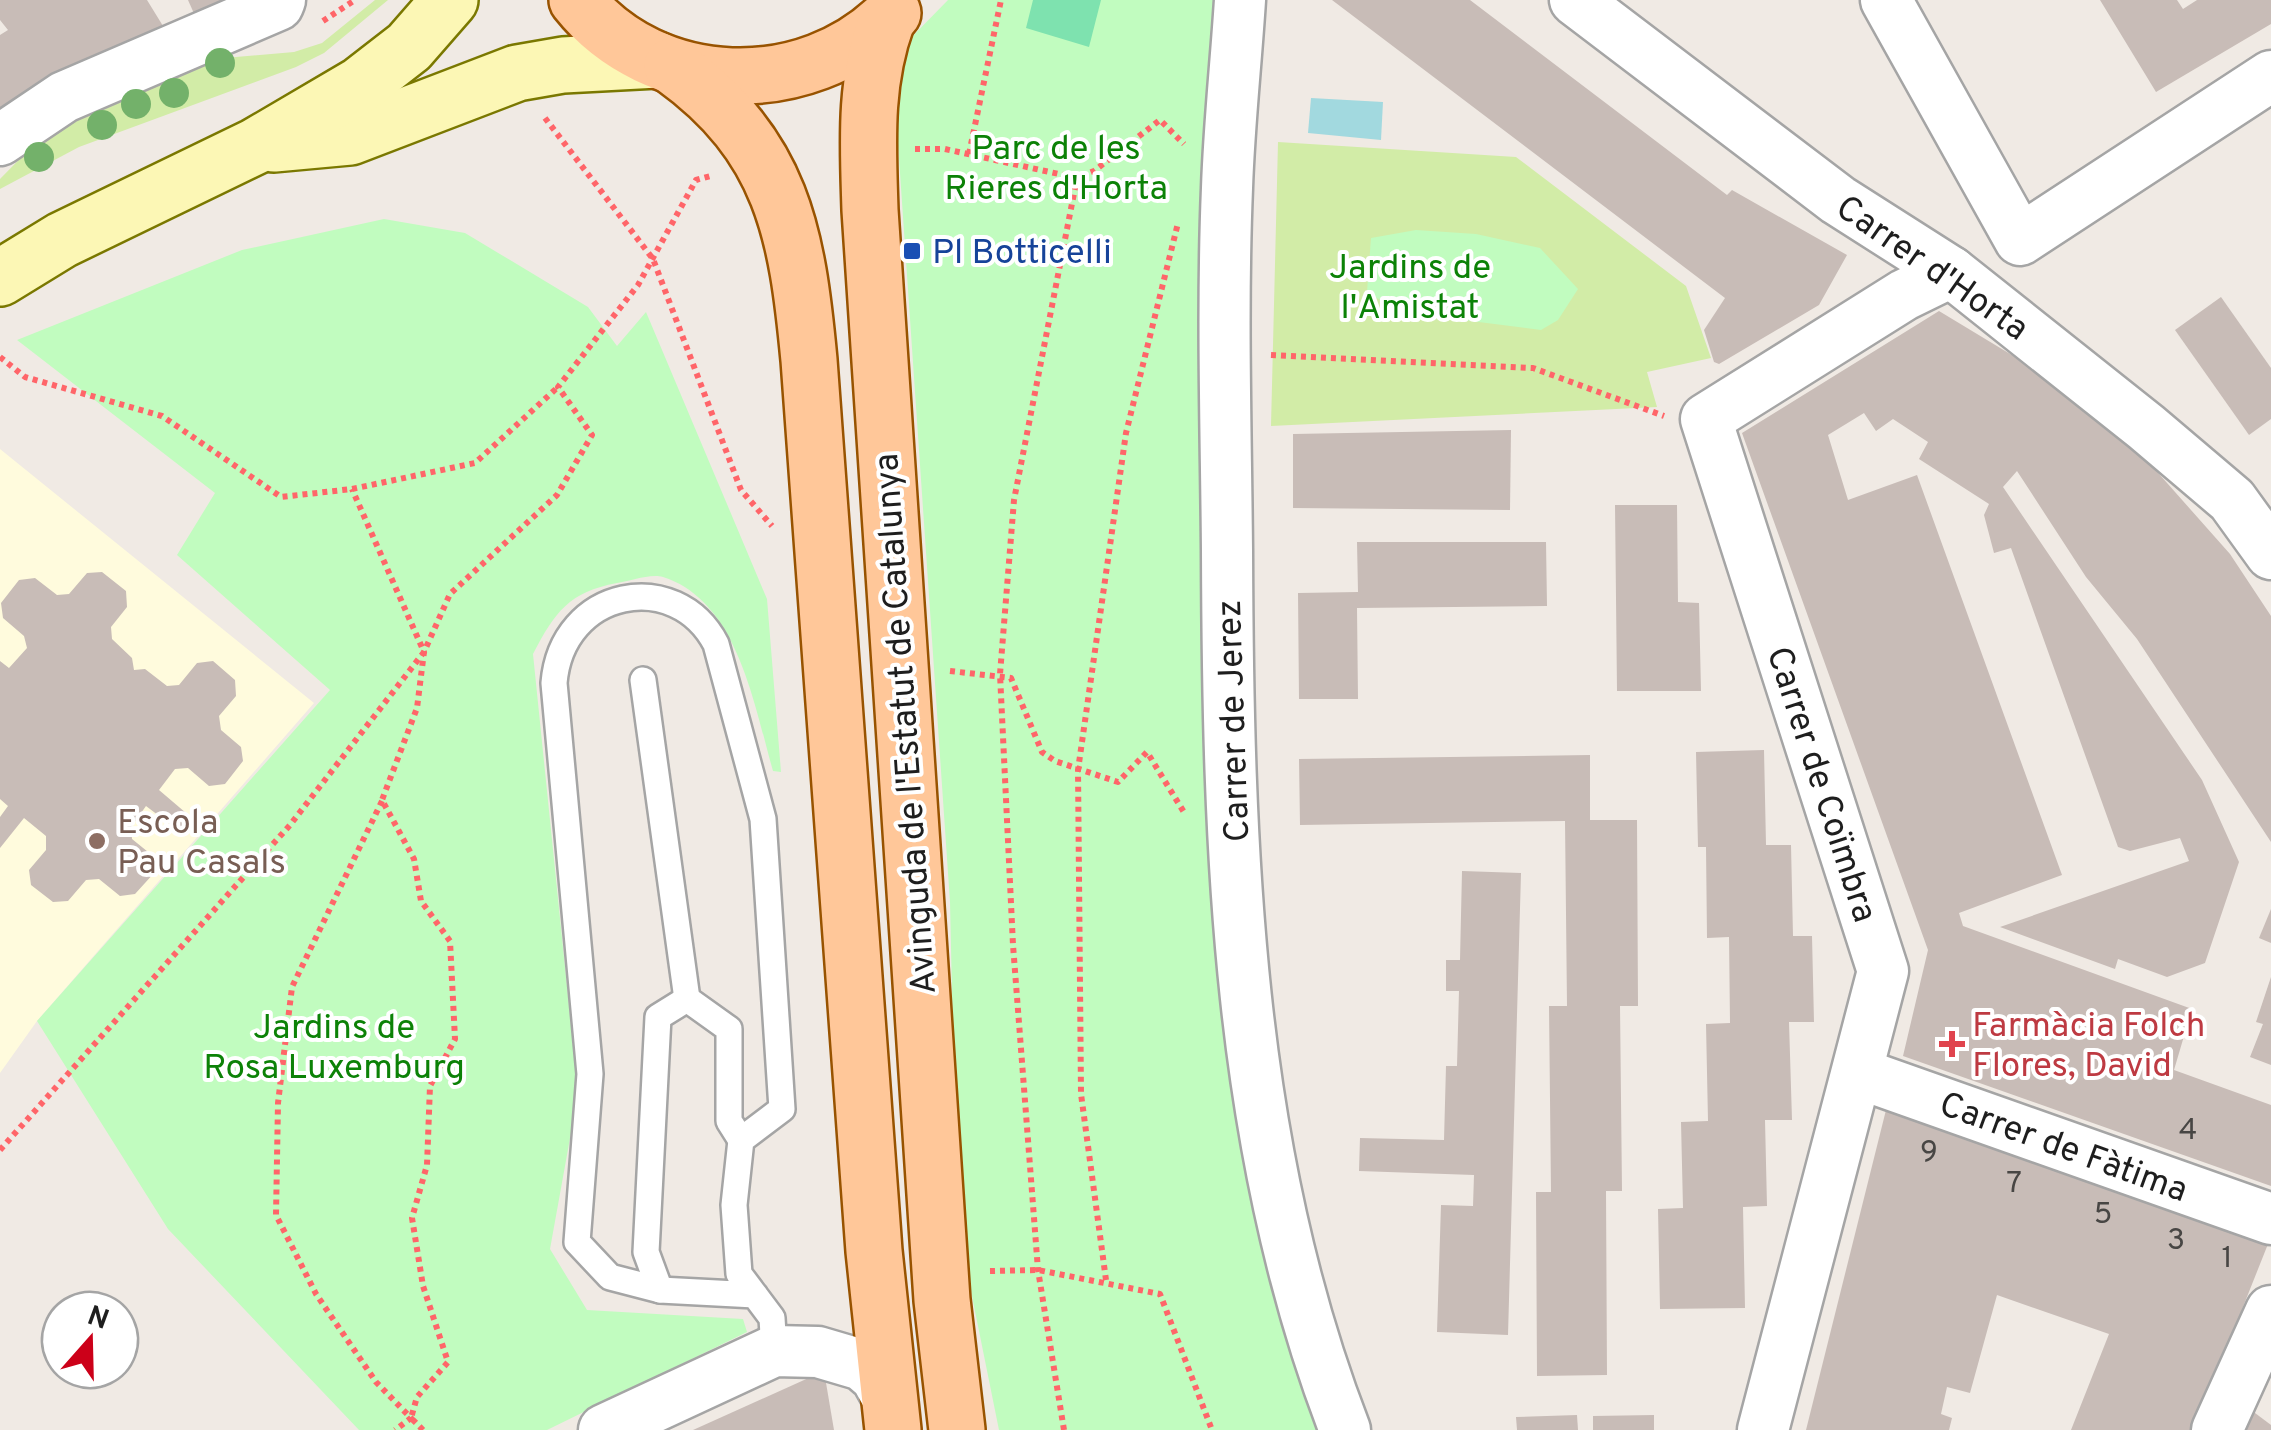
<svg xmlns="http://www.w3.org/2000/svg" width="2271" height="1430" font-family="Overpass,sans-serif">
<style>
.education{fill:#fffbdd}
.grass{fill:#d2eca7}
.park{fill:#c1fcbf}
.pitch{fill:#7ee2af}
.water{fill:#a2d9df}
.building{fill:#c8bcb7}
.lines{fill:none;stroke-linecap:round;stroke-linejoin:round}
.lane-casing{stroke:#a5a5a5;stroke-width:30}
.street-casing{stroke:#a5a5a5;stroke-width:55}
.secondary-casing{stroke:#7a7800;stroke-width:60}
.primary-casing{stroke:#985300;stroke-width:60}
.path{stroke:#ff6569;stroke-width:6;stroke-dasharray:5 5;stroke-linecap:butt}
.lane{stroke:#fff;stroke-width:25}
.street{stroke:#fff;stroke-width:50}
.secondary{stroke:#fcf7b5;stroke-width:55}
.primary{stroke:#ffc799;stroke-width:55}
.tree{fill:#73b16a}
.transit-dot{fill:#1a4fb4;stroke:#fff;stroke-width:4}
.education-dot{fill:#8d6e63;stroke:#fff;stroke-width:4}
.health-dot{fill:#e0444e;stroke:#fff;stroke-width:4}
.labels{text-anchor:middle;stroke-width:8;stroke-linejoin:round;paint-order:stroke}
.number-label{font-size:30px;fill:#484644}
.park-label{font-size:35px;fill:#0c8207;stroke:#fff}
.transit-label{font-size:35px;fill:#164399;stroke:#fff;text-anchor:start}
.street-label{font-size:35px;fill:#1e1e1e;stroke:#fff}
.education-label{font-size:35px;fill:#785e54;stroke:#fff;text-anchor:start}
.health-label{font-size:35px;fill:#be3a42;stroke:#fff;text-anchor:start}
</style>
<rect width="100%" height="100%" fill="#f0eae4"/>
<!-- education -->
<polygon class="education" points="0,449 314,703 37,1021 0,1073"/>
<!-- grass -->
<g class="grass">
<polygon points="375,0 388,0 324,53 296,67 79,147 0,189 0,179 53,125 190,61 294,52 322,43"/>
<polygon points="1278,142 1516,157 1686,286 1711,358 1647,372 1657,407 1271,426"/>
</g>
<!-- park -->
<g class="park">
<polygon points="948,0 1227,0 1219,811 1330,1430 999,1430 957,1222 950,902 893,71 903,46"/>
<path d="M384,219L465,233L588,307L617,346L646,312L767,599L781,772L773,771C754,705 738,601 663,577C651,573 630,581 617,583C569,592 555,612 533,654L578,1094L550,1249L587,1310L743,1319L747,1332L547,1430H359L168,1229L37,1021L330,690L177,555L215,493L17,340L242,250Z"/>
<polygon points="1416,230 1476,234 1540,248 1578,289 1558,320 1541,330 1400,312 1367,292 1371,238"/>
</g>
<!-- pitch -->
<polygon class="pitch" points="1033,0 1101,0 1089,47 1026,28"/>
<!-- water -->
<polygon class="water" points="1311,98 1383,102 1381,140 1308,133"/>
<!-- building -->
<g class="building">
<polygon points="0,0 147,0 163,26 48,76 0,108 0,35 8,30 0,20"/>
<polygon points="188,0 242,0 196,18"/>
<polygon points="1332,0 1470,0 1727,195 1732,190 1847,255 1819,305 1719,364 1714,362 1704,330 1725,298"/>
<polygon points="2100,0 2177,0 2183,9 2197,0 2271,0 2271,24 2156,92"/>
<polygon points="2221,297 2271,368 2271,419 2249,435 2175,330"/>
<polygon points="1939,311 2030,366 2144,457 2230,554 2271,616 2271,842 2137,639 2086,577 2017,471 2003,487 2202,780 2239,862 2205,963 2167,977 2118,959 2115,969 2000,927 2189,861 2180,838 2130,851 2118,847 2011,548 1994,553 1984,515 1989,504 1919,459 1928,442 1893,419 1876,431 1864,413 1828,435 1848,500 1917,475 2062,875 1959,913 1963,926 2192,1009 2174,1070 2271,1105 2271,1186 1903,1056 1928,950 1742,433"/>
<polygon points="1511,430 1510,510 1293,508 1293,434"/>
<polygon points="1615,505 1677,505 1678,602 1699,603 1701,691 1617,691"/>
<polygon points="1357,542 1546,542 1547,606 1357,608 1358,699 1299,699 1298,593 1358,592"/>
<polygon points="102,572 126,591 127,607 111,627 112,639 132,658 134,670 145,669 167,686 179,685 197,663 213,661 235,680 236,696 219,716 221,730 241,747 243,761 225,784 209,786 188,768 175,769 159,790 186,813 188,828 175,828 146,806 131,827 132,839 153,856 155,872 135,894 120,896 99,879 86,880 68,901 53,902 31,885 29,870 46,850 46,836 24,818 0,848 0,817 8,806 0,799 0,661 9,668 27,648 24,636 3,618 1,603 19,580 35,578 57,595 69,594 87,573"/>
<polygon points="1764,750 1766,845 1791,845 1793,936 1812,936 1814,1022 1789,1022 1792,1120 1765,1120 1767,1206 1743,1207 1745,1308 1660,1309 1658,1209 1683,1208 1681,1122 1708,1121 1706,1024 1730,1023 1729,937 1707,938 1706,847 1698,847 1696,752"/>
<polygon points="1590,755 1590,820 1637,820 1638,1006 1620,1006 1622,1191 1606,1191 1607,1375 1537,1376 1536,1192 1551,1192 1549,1006 1567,1006 1565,821 1300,825 1299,759"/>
<polygon points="1462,871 1521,873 1508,1335 1437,1332 1441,1205 1473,1206 1474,1175 1359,1171 1360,1138 1444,1140 1446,1066 1457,1066 1459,991 1446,991 1446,960 1460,960"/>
<polygon points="2271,909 2271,943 2259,938"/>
<polygon points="2271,977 2271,1065 2250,1057 2263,1024 2256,1022"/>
<polygon points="1888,1102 2270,1239 2194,1430 2071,1430 2109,1334 1997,1295 1970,1393 1947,1387 1941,1414 1952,1418 1949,1430 1806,1430"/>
<polygon points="824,1371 834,1430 693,1430"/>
<polygon points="2247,1407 2271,1425 2271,1430 2237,1430"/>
<polygon points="1577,1415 1578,1430 1517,1430 1516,1417"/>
<polygon points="1654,1415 1654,1430 1593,1430 1593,1416"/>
</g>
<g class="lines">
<defs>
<g id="lane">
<polyline points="643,680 687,999"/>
<polyline points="660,1290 646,1252 658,1017 687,999 729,1029 729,1121 741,1140"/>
<path d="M755,1295L660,1290L610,1277L577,1242L590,1074L554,683C562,588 676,567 716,644L763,819L782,1109L741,1140L734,1205L739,1274L772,1318L774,1351"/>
</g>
<g id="street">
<path d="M1240,0C1236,63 1229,126 1227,188C1222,309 1226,431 1227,551C1228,846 1237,1152 1345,1430"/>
<polyline points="1575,0 1838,200 1951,272 2146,427 2232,500 2271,554"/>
<polyline points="1886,0 2020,240 2271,76"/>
<polyline points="0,140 64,97 278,5 280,0"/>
<polyline points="1858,1073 2271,1219"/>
<polyline points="604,1430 774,1351 818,1352 862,1365 876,1377 886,1395"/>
<polyline points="1763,1430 1883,971 1706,419 1904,295 1951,272"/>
<polyline points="2217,1430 2271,1311"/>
</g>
<g id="secondary">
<polyline points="274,144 350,137 517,73 563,65 657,60"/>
<polyline points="0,278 62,240 256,146 360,85 409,47 450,0"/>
</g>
<g id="primary">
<path d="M577,0C654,97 807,101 893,13"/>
<path d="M887,20C864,83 868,143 870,210L942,1300L957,1430"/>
<path d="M672,66C783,146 797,233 809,360L874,1251L893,1430"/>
</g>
</defs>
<!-- lane casing -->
<use href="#lane" class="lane-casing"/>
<!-- street casing -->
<use href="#street" class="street-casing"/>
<!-- secondary casing -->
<use href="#secondary" class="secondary-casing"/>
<!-- primary casing -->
<use href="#primary" class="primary-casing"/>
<!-- path -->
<g class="path">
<polyline points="323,21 355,0"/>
<polyline points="545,118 653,259 741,490 772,526"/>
<polyline points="915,149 945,149 1077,178 1094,171 1160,120 1184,144"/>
<polyline points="969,154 1001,0"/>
<polyline points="1271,355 1533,368 1664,416"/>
<polyline points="0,357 25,377 162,416 281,497 352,489 475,463 558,387"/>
<polyline points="950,671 1011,678 1042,752 1055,761 1118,782 1147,752 1185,814"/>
<polyline points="382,801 292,987 278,1103 276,1215 316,1294 376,1382 411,1418 395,1430"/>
<polyline points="0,1150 290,825 424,652 352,489"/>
<polyline points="990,1271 1038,1270 1160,1294 1212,1430"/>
<polyline points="1106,1280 1081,1094 1078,770 1126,433 1178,223"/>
<polyline points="423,1430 411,1418 417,1397 448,1362 423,1286 412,1218 427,1165 430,1086 455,1039 450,941 421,901 414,859 382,800 417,708 424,652 450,594 557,495 592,435 558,387 638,285 696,180 714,175"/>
<polyline points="1064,1430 1038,1270 1013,945 1000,674 1014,500 1077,178"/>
</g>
<!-- lane -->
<use href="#lane" class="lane"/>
<!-- street -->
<use href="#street" class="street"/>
<!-- secondary -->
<use href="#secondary" class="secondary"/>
<!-- primary -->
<use href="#primary" class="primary"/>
</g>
<!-- trees -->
<g class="tree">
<circle cx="220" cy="63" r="15"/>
<circle cx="174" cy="93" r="15"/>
<circle cx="136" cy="104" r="15"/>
<circle cx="102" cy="125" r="15"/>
<circle cx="39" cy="157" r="15"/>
</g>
<!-- markers -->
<rect class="transit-dot" x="902" y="241" width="20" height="20" rx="5"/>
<circle class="education-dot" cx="97" cy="841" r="10"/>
<path class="health-dot" d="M1947 1029h10v10h10v10h-10v10h-10v-10h-10v-10h10z"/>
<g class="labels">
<!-- number labels -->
<g class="number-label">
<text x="2188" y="1139">4</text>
<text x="1929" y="1161">9</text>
<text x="2014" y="1192">7</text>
<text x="2103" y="1223">5</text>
<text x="2176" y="1249">3</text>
<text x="2227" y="1267">1</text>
</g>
<!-- park labels -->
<g class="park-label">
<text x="1056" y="159">Parc de les<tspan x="1056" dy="40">Rieres d'Horta</tspan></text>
<text x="1410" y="278">Jardins de<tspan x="1410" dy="40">l'Amistat</tspan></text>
<text x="334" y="1038">Jardins de<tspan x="334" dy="40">Rosa Luxemburg</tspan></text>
</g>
<!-- transit labels -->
<g class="transit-label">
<text x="932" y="263">Pl Botticelli</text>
</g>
<!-- street labels -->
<g class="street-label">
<text transform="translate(1933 267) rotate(35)" y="12">Carrer d'Horta</text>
<text transform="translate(1232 721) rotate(-92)" y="12">Carrer de Jerez</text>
<text transform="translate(904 724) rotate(-94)" y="12">Avinguda de l'Estatut de Catalunya</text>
<text transform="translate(1823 784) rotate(72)" y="12">Carrer de Coïmbra</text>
<text transform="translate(2064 1146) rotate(20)" y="12">Carrer de Fàtima</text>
</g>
<!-- education labels -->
<g class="education-label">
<text x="117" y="833">Escola<tspan x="117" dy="40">Pau Casals</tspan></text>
</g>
<!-- health labels -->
<g class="health-label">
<text x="1972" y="1036">Farmàcia Folch<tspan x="1972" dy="40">Flores, David</tspan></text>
</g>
</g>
<!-- north arrow -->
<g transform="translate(90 1340) rotate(20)"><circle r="48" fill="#ffffff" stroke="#a5a5a5" stroke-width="2.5"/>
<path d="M0-8L18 38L0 25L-18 38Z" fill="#cc0019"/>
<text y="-15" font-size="28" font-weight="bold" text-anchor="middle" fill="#1e1e1e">N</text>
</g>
</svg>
